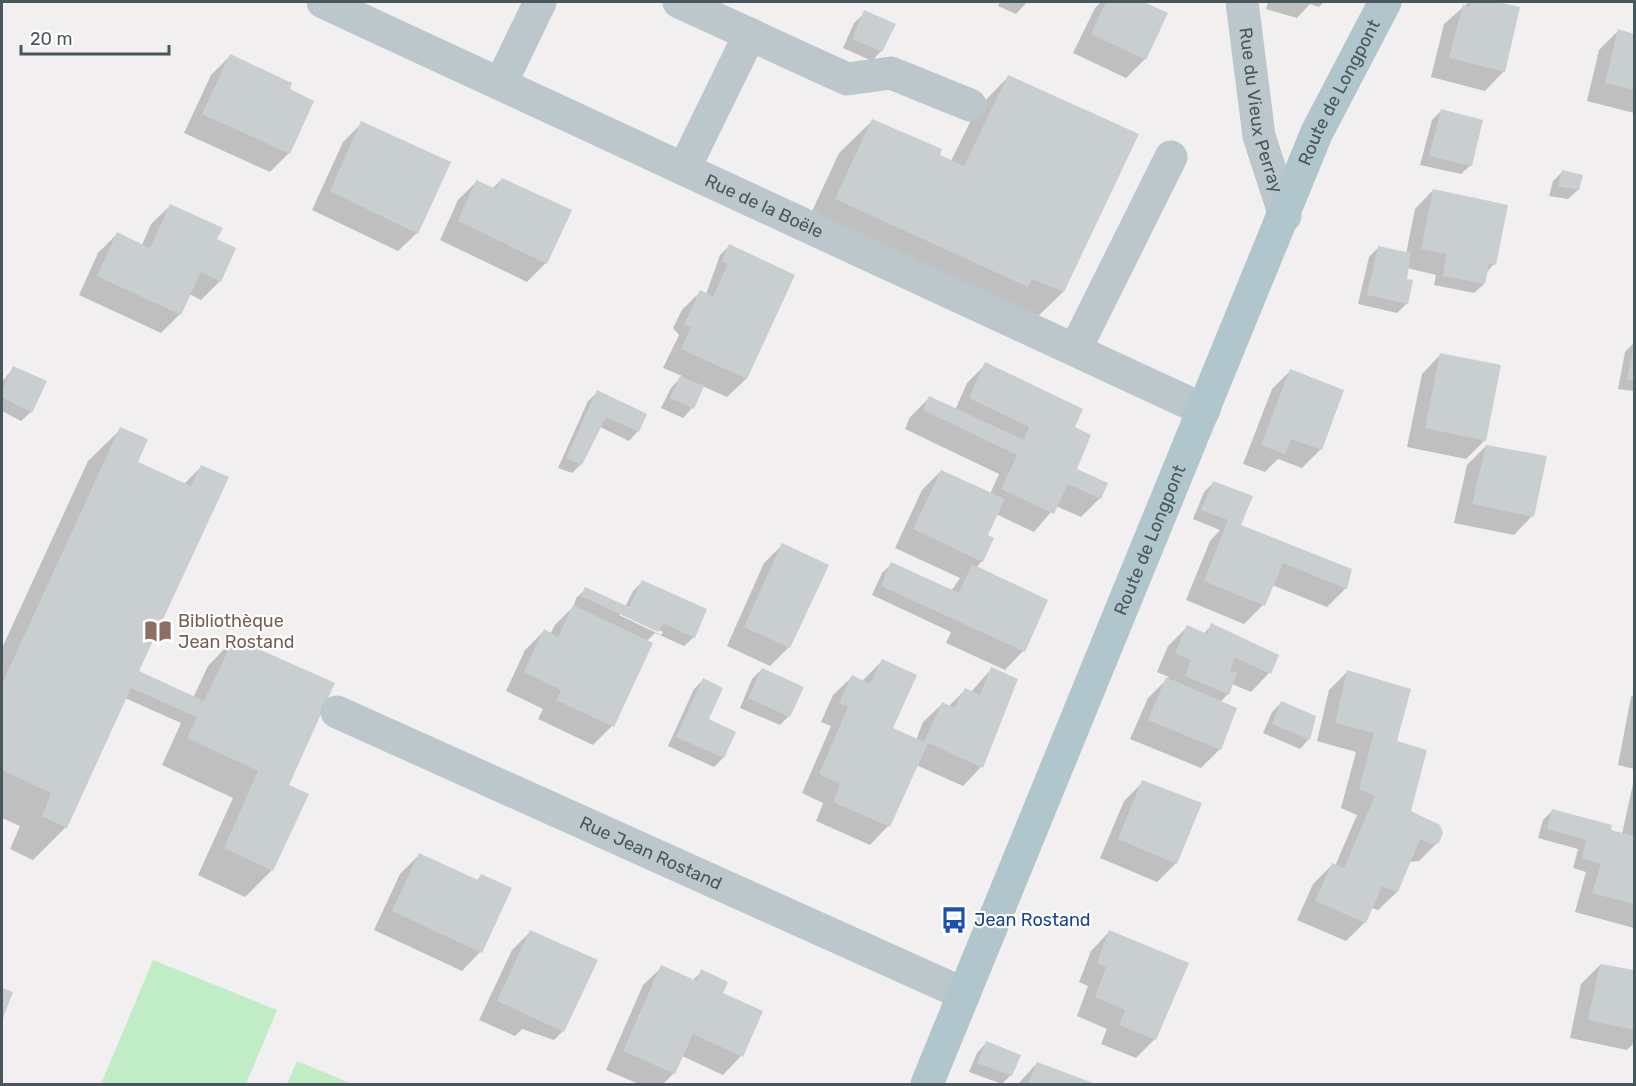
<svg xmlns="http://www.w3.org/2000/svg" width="1636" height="1086" font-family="Rubik,sans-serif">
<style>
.green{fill:#c0edc6}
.shadow{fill:#0003;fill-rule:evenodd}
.building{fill:#c9ced1}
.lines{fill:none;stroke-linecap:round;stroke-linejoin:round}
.minor{stroke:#bbc7cb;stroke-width:33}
.major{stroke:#b0c5cc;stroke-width:33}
.labels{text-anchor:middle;stroke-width:4.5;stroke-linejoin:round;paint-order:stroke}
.street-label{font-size:18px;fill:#48575c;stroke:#fff}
.education-label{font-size:18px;fill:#785e54;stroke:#fff;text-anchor:start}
.transit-label{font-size:18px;fill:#164399;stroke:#fff;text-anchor:start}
</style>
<rect width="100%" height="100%" fill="#f1eff0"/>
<!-- green -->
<g class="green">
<polygon points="153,960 277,1010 246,1084 101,1084"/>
<polygon points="297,1061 352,1084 287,1084"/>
</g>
<!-- shadow -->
<g class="shadow">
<polygon points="1000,2 1027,2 1016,14 998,6"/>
<polygon points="1101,2 1140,2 1166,13 1145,59 1126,78 1073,53 1095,8"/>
<polygon points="1268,2 1324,2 1319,7 1310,4 1297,18 1266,9"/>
<polygon points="1469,2 1491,2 1519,8 1503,72 1485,91 1431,77 1444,24"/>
<polygon points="864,14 881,51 872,61 843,48 854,23"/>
<polygon points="1618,31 1634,35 1634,113 1587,101 1599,50"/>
<polygon points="230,56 312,102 288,154 270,172 184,133 211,75"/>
<polygon points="1008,77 1137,134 1063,292 1030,324 807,222 839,153 872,121 951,161 976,110"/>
<polygon points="1441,111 1471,165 1461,174 1420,165 1432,120"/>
<polygon points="362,123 417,233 398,251 312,210 343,142"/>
<polygon points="1563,171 1578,190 1568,199 1549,196 1553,181"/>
<polygon points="502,179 546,263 527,282 440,240 458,200 477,181 492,189"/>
<polygon points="1433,190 1494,264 1486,273 1484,284 1474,293 1434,285 1436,275 1407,268 1407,303 1397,313 1358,304 1369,257 1378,248 1406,254 1415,209"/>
<polygon points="170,206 216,239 220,281 201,300 189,294 180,314 161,333 79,295 98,253 117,234 142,245 151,224"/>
<polygon points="729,246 793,276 746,379 727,397 702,386 692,408 683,418 661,408 671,388 682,376 663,368 679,335 673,328 682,310 701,291 706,294 720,255"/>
<polygon points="1634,343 1634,391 1618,389 1625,352"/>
<polygon points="1440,355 1485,440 1466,459 1407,447 1422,374"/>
<polygon points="986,364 1073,428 1075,470 1100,498 1081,517 1056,506 1034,532 996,514 986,536 982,561 976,568 1046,601 1023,651 1005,670 946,643 951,632 872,595 882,573 891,564 951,591 960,578 895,548 922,490 941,471 990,494 999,474 905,429 910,417 929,398 955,410 967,383"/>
<polygon points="13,368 31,412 21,421 2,411 2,382"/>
<polygon points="1291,370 1321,449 1302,468 1278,459 1265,472 1243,464 1272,389"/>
<polygon points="598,392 638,431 629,441 600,427 581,464 572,473 558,468 588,401"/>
<polygon points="121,429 136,463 183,485 202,466 137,672 193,698 208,666 234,639 287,785 307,795 272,870 245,897 198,875 233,798 162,765 181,723 125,698 66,827 33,860 10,849 20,826 2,818 2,648 88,461"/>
<polygon points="1486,446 1532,516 1514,535 1454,523 1467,465"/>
<polygon points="1214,482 1239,526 1346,588 1327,607 1272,585 1263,605 1244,624 1186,600 1210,541 1220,530 1193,519 1204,492"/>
<polygon points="783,544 789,647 770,666 727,646 764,563"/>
<path d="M642,582L694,637L684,646L655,633L647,641L612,726L593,745L538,719L543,709L506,691L525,650L544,631L550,634L555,625L574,606L576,598L586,589L625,607L633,591ZM621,613L663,632L661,635L619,615Z"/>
<polygon points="1212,625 1269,673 1251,692 1232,684 1228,694 1220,702 1220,749 1201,768 1130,739 1148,698 1169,677 1157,672 1168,646 1187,627 1203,634"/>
<polygon points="882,661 891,728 916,740 923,722 942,704 948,707 965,690 971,692 992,668 981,767 963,786 916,765 888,826 870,845 816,821 823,803 802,793 831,726 821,722 833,695 852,677 862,681"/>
<polygon points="762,669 789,716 780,725 740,708 752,679"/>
<polygon points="1348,671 1395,742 1409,812 1438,842 1419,861 1409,862 1397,892 1378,910 1371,908 1365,922 1346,941 1297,920 1313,884 1332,865 1335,866 1357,815 1341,808 1356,752 1317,741 1329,690"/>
<polygon points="703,680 707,720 723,758 714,767 668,746 694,689"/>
<polygon points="1634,694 1634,769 1618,765 1631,697"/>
<polygon points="1281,703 1309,739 1300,749 1263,733 1272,712"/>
<polygon points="1634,779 1634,928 1575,912 1586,872 1573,868 1578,849 1538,838 1543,820 1552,811 1607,835 1622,834"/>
<polygon points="1143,782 1176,863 1157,882 1100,858 1124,801"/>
<polygon points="419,855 476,881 481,876 480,952 462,971 374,930 400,874"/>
<polygon points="531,931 563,1031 554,1040 522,1029 515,1036 479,1020 512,950"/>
<polygon points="1109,932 1155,1039 1136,1058 1101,1044 1107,1029 1077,1016 1088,986 1079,982 1091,951"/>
<polygon points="1600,965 1634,971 1634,1043 1627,1050 1570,1038 1581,984"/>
<polygon points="662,967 692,981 702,971 722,992 741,1056 723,1075 682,1056 674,1073 663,1084 639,1084 606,1070 643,985"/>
<polygon points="986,1043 1011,1075 1002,1084 969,1072 977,1053"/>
<polygon points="1037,1063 1092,1084 1018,1084"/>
</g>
<!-- building -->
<g class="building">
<polygon points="1106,2 1144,2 1168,13 1146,60 1091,34"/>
<polygon points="1471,2 1497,2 1520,7 1505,72 1449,58 1463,4 1469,7"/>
<polygon points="864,10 896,24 882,52 852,39"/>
<polygon points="1618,29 1634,34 1634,90 1605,83"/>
<polygon points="230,54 292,83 290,89 314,101 290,154 202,114"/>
<polygon points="1008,75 1139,134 1064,292 1032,279 1028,287 835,199 872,119 942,149 940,155 964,166"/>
<polygon points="1441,109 1483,120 1472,166 1429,156"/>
<polygon points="361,121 451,162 418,234 330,191"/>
<polygon points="1562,170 1583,175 1579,190 1558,186"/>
<polygon points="502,178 572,210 547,264 458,221 476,180 496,189"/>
<polygon points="1433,189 1508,205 1496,265 1489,263 1485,284 1443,276 1446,254 1421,249"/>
<polygon points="170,204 223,228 217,239 236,248 221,282 201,272 181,315 97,276 117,232 150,248"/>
<polygon points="729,244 795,275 747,379 681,349 691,327 684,325 700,290 713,296 728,264 722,261"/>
<polygon points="1378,246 1411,253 1407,279 1413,280 1408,304 1367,295"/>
<polygon points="1633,346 1634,346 1634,381 1627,380"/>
<polygon points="1440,353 1501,365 1486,441 1425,428"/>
<polygon points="985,362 1083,409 1075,427 1091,435 1077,469 1108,483 1101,499 1068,484 1054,514 1001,489 1017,455 923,410 929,396 1024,440 1029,427 969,398"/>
<polygon points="13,366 47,381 32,413 2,397 2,390"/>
<polygon points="1290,369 1344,390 1322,450 1291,439 1285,454 1261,445"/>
<polygon points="680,376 704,386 694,409 670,398"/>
<polygon points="597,390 647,414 639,432 606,417 582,465 566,458"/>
<polygon points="120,427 148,439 138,462 191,486 201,465 229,477 139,671 204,701 234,638 335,683 289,785 309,794 273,871 224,848 258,771 187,738 197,717 131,688 67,828 42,816 51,793 2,770 2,684"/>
<polygon points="1486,445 1547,456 1534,517 1472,504"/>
<polygon points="941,470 1005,499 988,535 994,538 983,562 913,529"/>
<polygon points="1213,481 1253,496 1241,525 1352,569 1347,589 1283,563 1265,606 1204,581 1228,520 1201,510"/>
<polygon points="782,543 829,565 790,648 744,627"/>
<polygon points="891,562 959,593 972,564 1048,600 1025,652 881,586"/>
<polygon points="642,580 707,609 695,638 663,623 658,632 581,596 585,587 629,607"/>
<polygon points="573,605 653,643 614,727 556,700 561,690 524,672 544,629 558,637"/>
<polygon points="1211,623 1279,655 1271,674 1235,658 1230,671 1237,673 1229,695 1185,676 1191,660 1175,653 1187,625 1207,634"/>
<polygon points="882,659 917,675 893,728 924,742 942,702 954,708 965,688 980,695 991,667 1018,679 983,768 928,743 890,827 833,802 840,784 819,774 848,707 839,703 852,675 870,684"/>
<polygon points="762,668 804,687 790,717 748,698"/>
<polygon points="1347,670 1411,689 1397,741 1427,750 1411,811 1440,825 1443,833 1439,843 1431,844 1420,839 1398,892 1382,886 1366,923 1315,901 1332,863 1344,868 1375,796 1359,789 1374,733 1335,723"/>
<polygon points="1166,677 1237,708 1221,750 1148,720"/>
<polygon points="703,678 723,688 709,719 736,732 724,758 676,737"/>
<polygon points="1281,701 1316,716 1310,740 1272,724"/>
<polygon points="1142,780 1202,803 1177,864 1118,839"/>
<polygon points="1552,809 1612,825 1611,830 1634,836 1634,904 1592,893 1601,864 1582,858 1586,840 1547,829"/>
<polygon points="419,853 478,880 481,874 512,888 482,953 392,911"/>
<polygon points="530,930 598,960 564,1032 497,1001"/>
<polygon points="1109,930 1189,963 1156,1040 1119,1025 1125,1010 1095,997 1106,967 1097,963"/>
<polygon points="1600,964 1634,970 1634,1030 1588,1020"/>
<polygon points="661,965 697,981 701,969 728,982 723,993 763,1011 743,1057 693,1034 675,1074 623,1051"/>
<polygon points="2,988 13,992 2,1021"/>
<polygon points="986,1041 1021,1055 1012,1076 977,1063"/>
<polygon points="1037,1062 1096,1084 1028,1084"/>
</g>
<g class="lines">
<!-- minor -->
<g class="minor">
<path id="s1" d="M323,2L1204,410"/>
<polyline points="679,2 847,79 891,73 970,105"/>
<path id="s2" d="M1242,2L1259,136L1285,216"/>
<polyline points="501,83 540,2"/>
<polyline points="684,169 750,34"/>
<polyline points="1075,350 1171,157"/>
<path id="s3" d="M337,712L964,994"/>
</g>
<!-- major -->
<path class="major" id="s4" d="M927,1084L1317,132L1385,2"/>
</g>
<!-- icons -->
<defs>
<symbol id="library-bare" viewBox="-9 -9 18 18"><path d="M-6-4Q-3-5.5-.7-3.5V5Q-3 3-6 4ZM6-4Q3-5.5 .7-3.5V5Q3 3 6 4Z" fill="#8d6e63" stroke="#fff" stroke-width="2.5" paint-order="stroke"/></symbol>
<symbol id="bus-bare" viewBox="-9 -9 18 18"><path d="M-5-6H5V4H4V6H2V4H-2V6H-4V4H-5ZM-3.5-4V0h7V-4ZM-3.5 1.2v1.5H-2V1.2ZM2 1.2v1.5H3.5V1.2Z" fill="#1a4fb4" stroke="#fff" stroke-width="2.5" paint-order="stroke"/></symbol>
</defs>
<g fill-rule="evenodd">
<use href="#library-bare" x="139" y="612" width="38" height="38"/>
<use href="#bus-bare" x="935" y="901" width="38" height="38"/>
</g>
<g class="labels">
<!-- street labels -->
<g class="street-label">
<text dy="6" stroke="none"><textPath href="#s4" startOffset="1074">Route de Longpont</textPath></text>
<text dy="6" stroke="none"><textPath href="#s2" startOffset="110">Rue du Vieux Perray</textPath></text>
<text dy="6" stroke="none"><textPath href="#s1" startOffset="486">Rue de la Boële</textPath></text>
<text dy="6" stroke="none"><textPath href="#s4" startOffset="588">Route de Longpont</textPath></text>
<text dy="6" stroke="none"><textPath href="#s3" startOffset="344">Rue Jean Rostand</textPath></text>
</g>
<!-- education labels -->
<g class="education-label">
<text x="178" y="627">Bibliothèque<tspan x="178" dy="21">Jean Rostand</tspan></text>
</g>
<!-- transit labels -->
<g class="transit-label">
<text x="974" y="926">Jean Rostand</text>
</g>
</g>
<!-- border -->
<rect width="1636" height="1086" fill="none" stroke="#48575c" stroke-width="6"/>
<!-- scale -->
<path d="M21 45v9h148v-9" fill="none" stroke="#48575c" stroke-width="3"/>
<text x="30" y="45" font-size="18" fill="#48575c" stroke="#ffffff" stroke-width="4.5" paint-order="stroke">20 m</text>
</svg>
